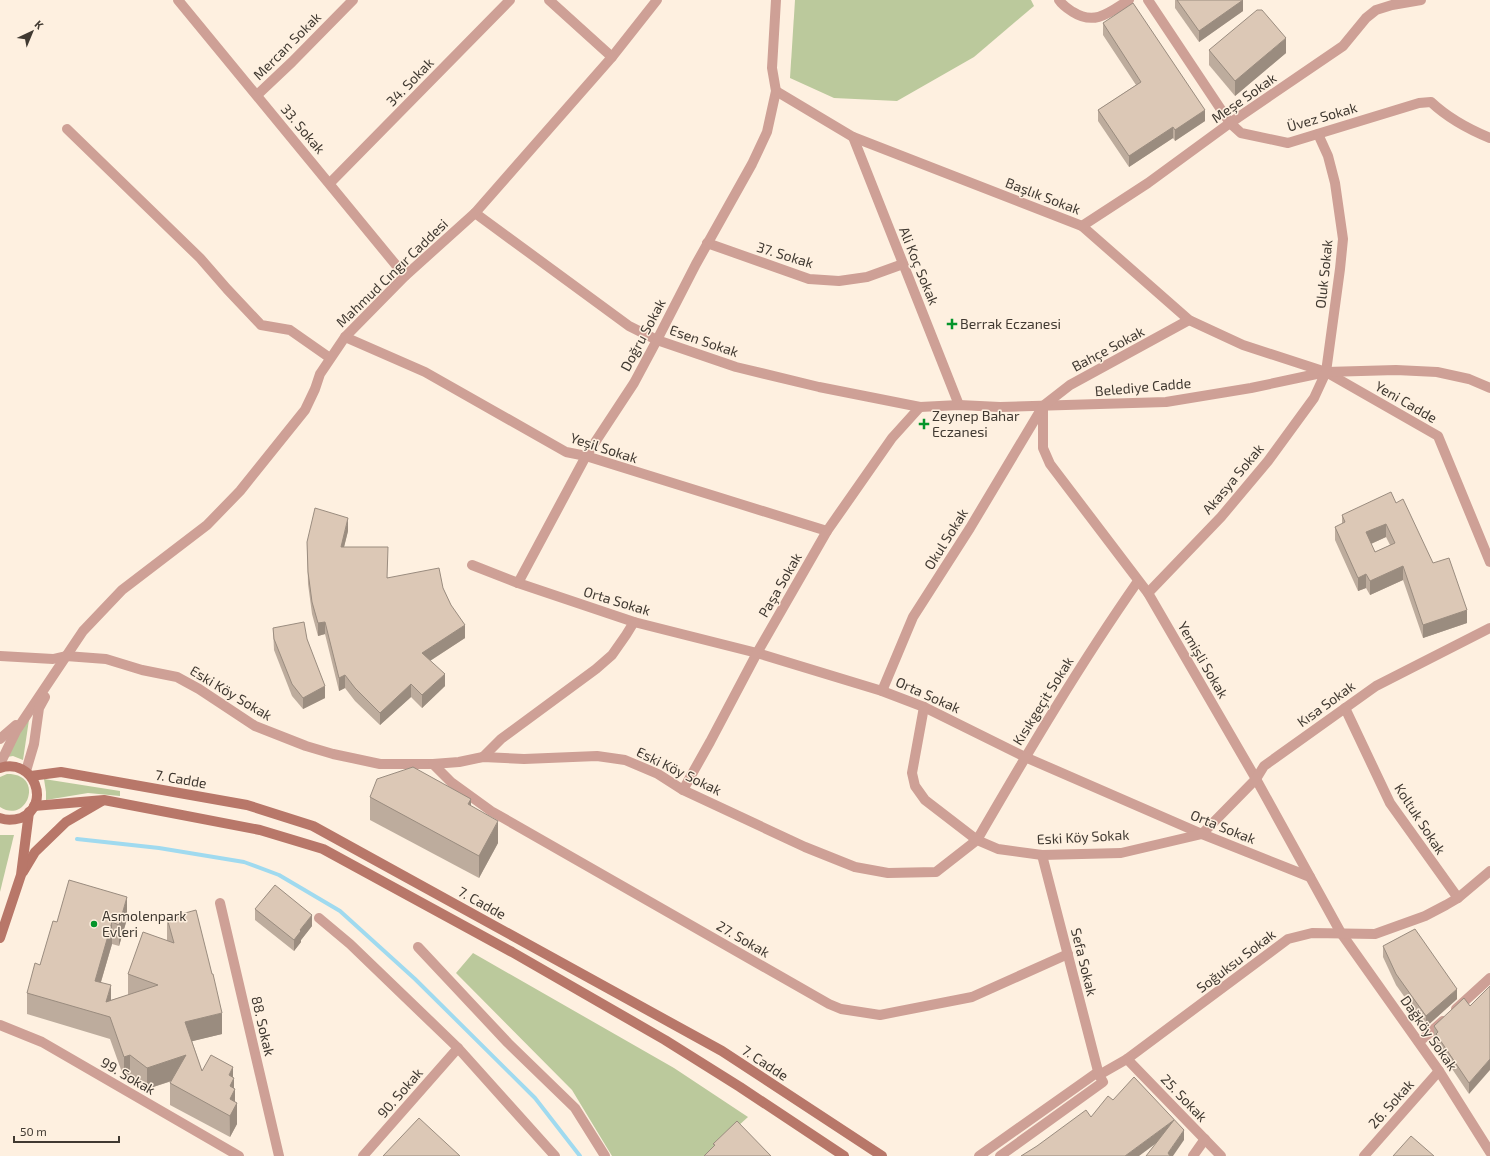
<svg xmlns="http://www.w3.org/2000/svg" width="1490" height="1156" font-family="'Exo 2',sans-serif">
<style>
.green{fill:#bbc99c}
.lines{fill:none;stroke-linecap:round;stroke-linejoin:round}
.stream{stroke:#a0daef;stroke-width:4}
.minor{stroke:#cea096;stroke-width:10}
.secondary{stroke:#b87769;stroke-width:10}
.wall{fill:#bdac9d;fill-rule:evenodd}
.shaded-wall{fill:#9a8c7f}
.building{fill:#dcc8b6;stroke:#9a8c7f;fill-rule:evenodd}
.poi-dot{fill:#05952b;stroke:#fef0e0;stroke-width:1.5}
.labels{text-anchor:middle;stroke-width:3;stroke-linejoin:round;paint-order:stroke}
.street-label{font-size:14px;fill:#403931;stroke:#fef0e0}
.poi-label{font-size:14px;fill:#403931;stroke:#fef0e0;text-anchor:start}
</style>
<rect width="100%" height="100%" fill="#fef0e0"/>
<!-- green -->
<g class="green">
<polygon points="795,0 1031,0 1034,6 974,57 897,101 834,98 790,78"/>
<polygon points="30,713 23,760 13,756 7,757"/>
<path d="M7,774C45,773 28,825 0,807V777Z"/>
<polygon points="44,779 120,791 120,796 88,793 46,800 46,792"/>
<polygon points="0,835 14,835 0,892"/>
<polygon points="473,953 674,1068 748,1117 705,1156 612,1156 572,1090 456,973"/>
</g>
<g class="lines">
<!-- stream -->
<polyline class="stream" points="77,839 159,848 244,862 279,875 340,911 415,979 535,1098 580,1156"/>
<!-- minor -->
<g class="minor">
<polyline points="178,0 405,276"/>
<polyline points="549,0 612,57"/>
<path d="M1059,0C1063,6 1067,8 1073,12C1095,26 1110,12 1129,0"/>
<path d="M1148,0L1230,123L1241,133L1288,143L1419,103L1431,102C1448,118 1468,129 1490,138"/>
<polyline points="776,91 853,137 1082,226 1189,320 1243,345 1326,372 1438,436 1490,562"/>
<polyline points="257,95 292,62 353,0"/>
<polyline points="67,129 200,258 227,289 261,325 290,330 330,358"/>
<polyline points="853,137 959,405"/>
<polyline points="330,183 510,0"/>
<polyline points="475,213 629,326 657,340 736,367 819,387 920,407 959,405 1000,407 1166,402 1251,388 1326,372 1396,370 1437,372 1469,379 1490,388"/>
<polyline points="1082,226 1148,183 1230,123 1343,46 1366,18 1376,10 1392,5 1421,0"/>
<polyline points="707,243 809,279 839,281 867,277 903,264"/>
<polyline points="345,337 425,372 566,452 586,456 827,531"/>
<polyline points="1043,406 1043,448 1050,464 1148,593 1256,779 1341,933 1439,1071 1490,1152"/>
<polyline points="472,565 518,583 634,622 757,653 882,691 924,707 1025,757 1202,834 1310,877"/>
<polyline points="518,583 586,456 634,383 657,340 696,264 752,164 767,132 776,91 772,68 776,0"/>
<polyline points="1148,593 1221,517 1268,461 1314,398 1326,372 1340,269 1343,239 1335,183 1328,156 1318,134"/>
<polyline points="0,656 53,659 66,656 106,659 142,670 177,677 199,689 255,726 306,746 333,754 380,764 433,764 459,762 483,757 524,759 597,756 625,760 658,774 683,790 805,847 855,867 888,873 936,872 977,840 998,849 1042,855 1121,853 1202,834 1256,779 1264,766 1376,686 1490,628"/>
<polyline points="882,691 913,617 970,528 1043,406 1070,385 1189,320"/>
<path d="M924,707L912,773L915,786L925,800L977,840C1028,752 1080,664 1138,581"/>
<polyline points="1345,708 1390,803 1458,898"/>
<polyline points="0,739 16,725"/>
<polyline points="483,757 501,739 596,669 612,655 626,635 634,622"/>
<polyline points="0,764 16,731 83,631 122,590 207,525 240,491 305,410 315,389 320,374 345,337 405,276 475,213 612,57 657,0"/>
<polyline points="433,764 451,782 491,811 829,1004 841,1009 880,1015 972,997 1068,954"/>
<polyline points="26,771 34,744 39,708 45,697"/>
<polyline points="683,790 710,742 757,653 827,531 892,438 920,407"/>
<polyline points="220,903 279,1156"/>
<polyline points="319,918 350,944 458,1048 555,1156"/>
<polyline points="418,947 508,1043 575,1108 605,1156"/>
<polyline points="1456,1009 1490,978"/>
<polyline points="0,1025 42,1042 239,1156"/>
<polyline points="1419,1042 1443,1021"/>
<polyline points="1127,1059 1221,1156"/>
<polyline points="363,1156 458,1048"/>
<polyline points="979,1156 1095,1074 1099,1075 1127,1059 1288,939 1312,933 1375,934 1425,916 1446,905 1458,898 1490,871"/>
<polyline points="1000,1156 1103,1082 1099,1075 1042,855"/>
<polyline points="1193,1156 1205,1139"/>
<polyline points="1364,1156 1439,1071"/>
</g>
<!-- secondary -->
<g class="secondary">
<path d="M0,768C34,757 52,805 21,818C14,820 7,821 0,818"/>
<polyline points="31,776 61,772 247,805 313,826 722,1051 882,1156"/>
<polyline points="34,806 104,800 260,830 323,849 512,952 665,1040 740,1087 844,1156"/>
<polyline points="23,872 35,852 66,822 102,801"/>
<polyline points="0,938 21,875 29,812"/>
</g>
</g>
<!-- wall -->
<g class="wall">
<polygon points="1175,0 1243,0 1243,11 1199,42 1175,8"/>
<polygon points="1103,23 1205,121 1175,141 1173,138 1129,167 1098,121 1098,110 1136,85 1103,35"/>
<polygon points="1209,50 1286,53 1235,96 1209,65"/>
<path d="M1396,503L1433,563L1467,623L1423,638L1403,580L1370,595L1366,588L1358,591L1335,540V527L1342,524V515ZM1386,537L1390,545L1375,552L1371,544Z"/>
<polygon points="348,531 344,547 388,578 443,588 465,638 430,661 445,686 422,708 411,697 380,725 355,701 345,688 339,691 325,634 318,636 312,614 308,584 307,542"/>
<polygon points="273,628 307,639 325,698 303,709 292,696 274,650"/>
<polygon points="370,797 471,806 498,843 479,878 370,820"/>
<polygon points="255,909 312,926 301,940 301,942 294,951 255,920"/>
<polygon points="167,918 222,1034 192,1041 202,1071 233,1077 237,1124 230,1137 170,1105 170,1083 172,1081 147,1089 130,1076 124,1078 110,1039 27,1014 27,993 40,965 57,922 127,919 119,946 112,944 101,982 111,1000 128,995 128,974 167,940"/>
<polygon points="1383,946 1457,999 1426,1027 1396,985 1383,957"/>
<polygon points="1470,1006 1469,1094 1436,1045 1436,1041 1434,1038 1434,1026"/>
</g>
<!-- shaded-wall -->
<g class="shaded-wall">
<polygon points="1243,0 1243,11 1199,42 1199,31"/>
<polygon points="1286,38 1286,53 1235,96 1235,81"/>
<polygon points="1205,110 1205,121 1175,141 1175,130"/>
<polygon points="1173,127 1173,138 1129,167 1129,156"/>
<polygon points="348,518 348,531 341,559 341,547"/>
<polygon points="1386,524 1386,537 1366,546 1366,532"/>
<polygon points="1403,566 1403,580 1370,595 1370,581"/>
<polygon points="1366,574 1366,588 1358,591 1358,578"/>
<polygon points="1467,610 1467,623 1423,638 1423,625"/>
<polygon points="325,622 325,634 318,636 318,623"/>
<polygon points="465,625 465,638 422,666 422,653"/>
<polygon points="445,674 445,686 422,708 422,695"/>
<polygon points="345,675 345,688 339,691 339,678"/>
<polygon points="411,684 411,697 380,725 380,713"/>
<polygon points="325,686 325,698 303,709 303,698"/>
<polygon points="471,799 471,821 468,804"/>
<polygon points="498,821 498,843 479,878 479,856"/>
<polygon points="127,897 127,919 119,946 119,925"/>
<polygon points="312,915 312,926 301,940 301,942 294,951 294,940 300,930"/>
<polygon points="112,922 112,944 95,1002 95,981"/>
<polygon points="111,985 111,1007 106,1002"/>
<polygon points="1457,989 1457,999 1426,1027 1426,1016"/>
<polygon points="222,1013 222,1034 185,1043 185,1022"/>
<polygon points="130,1055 130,1076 124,1078 124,1057"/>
<polygon points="186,1055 186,1076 147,1089 147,1068"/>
<polygon points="1490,1059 1490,1070 1469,1094 1469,1083"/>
<polygon points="233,1067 233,1080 234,1078 234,1090 235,1089 235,1106 237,1103 237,1124 230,1137 229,1075"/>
<polygon points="1174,1120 1174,1130 1139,1156 1125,1156"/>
<polygon points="1184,1130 1184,1140 1173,1156 1168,1156 1168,1153"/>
</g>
<!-- building -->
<g class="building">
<polygon points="1177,0 1243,0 1199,31"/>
<polygon points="1133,3 1205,110 1175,130 1173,127 1129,156 1098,110 1141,82 1103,23"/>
<polygon points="1257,10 1262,10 1286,38 1235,81 1209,50"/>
<path d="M1391,492L1396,503L1403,499L1433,563L1449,558L1467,610L1423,625L1403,566L1370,581L1366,574L1358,578L1335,527L1345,522L1342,515ZM1386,524L1395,543L1375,552L1366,532Z"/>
<polygon points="315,508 348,518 341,547 388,547 387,578 439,568 443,588 451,605 465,625 422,653 445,674 422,695 411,684 380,713 355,688 345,675 339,678 325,622 318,623 312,602 308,572 307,542"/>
<polygon points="304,622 307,639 325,686 303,698 292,684 274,639 273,628"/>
<polygon points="413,767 471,799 468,804 498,821 479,856 370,797 377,779"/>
<polygon points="69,880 127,897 119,925 112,922 95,981 111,985 106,1002 158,985 128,974 143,932 174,943 167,918 196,910 212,974 213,974 222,1013 185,1022 202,1071 211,1055 233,1067 229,1075 234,1078 230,1086 235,1089 230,1099 237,1103 230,1116 170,1083 186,1055 147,1068 130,1055 124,1057 110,1017 27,993 35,963 40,965 53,921 57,922"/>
<polygon points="275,885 312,915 300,930 301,931 294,940 255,909"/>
<polygon points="1415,929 1457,989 1426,1016 1396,974 1383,946"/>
<polygon points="1490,986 1490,1059 1469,1083 1436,1034 1438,1032 1434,1026 1464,998 1470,1006"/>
<polygon points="1134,1077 1184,1130 1168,1153 1170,1156 1146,1156 1174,1120 1125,1156 1021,1156 1037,1146 1086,1110 1091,1117 1108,1096 1113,1100"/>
<polygon points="419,1118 460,1156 383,1156"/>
<polygon points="737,1121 771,1156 704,1156 715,1145 713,1144"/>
<polygon points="1411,1136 1434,1156 1393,1156"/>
</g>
<!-- markers -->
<g class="poi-dot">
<path d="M950 318h4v4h4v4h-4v4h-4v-4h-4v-4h4z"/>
<path d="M922 418h4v4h4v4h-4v4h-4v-4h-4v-4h4z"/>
<circle cx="94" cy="924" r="4"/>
</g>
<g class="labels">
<!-- street labels -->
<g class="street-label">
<text transform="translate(287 46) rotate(-45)" y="5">Mercan Sokak</text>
<text transform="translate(410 82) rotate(-46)" y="5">34. Sokak</text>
<text transform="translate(1244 98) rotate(-35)" y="5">Meşe Sokak</text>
<text transform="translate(1322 117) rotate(-16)" y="5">Üvez Sokak</text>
<text transform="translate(303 129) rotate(50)" y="5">33. Sokak</text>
<text transform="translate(1043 196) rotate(21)" y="5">Başlık Sokak</text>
<text transform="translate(785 255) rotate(17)" y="5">37. Sokak</text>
<text transform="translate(919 266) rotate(68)" y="5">Ali Koç Sokak</text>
<text transform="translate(392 273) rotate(-44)" y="5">Mahmud Cıngır Caddesi</text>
<text transform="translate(1324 274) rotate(-84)" y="5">Oluk Sokak</text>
<text transform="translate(643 335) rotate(-62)" y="5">Doğru Sokak</text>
<text transform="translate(704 341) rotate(19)" y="5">Esen Sokak</text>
<text transform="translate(1108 349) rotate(-28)" y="5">Bahçe Sokak</text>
<text transform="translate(1143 387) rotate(-5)" y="5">Belediye Cadde</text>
<text transform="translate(1406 402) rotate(30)" y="5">Yeni Cadde</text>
<text transform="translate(604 448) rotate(18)" y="5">Yeşil Sokak</text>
<text transform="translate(1233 479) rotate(-50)" y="5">Akasya Sokak</text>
<text transform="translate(946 539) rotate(-58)" y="5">Okul Sokak</text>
<text transform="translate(780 585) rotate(-60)" y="5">Paşa Sokak</text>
<text transform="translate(617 601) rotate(17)" y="5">Orta Sokak</text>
<text transform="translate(1203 660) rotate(60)" y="5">Yemişli Sokak</text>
<text transform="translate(231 693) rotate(31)" y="5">Eski Köy Sokak</text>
<text transform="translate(928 695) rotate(24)" y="5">Orta Sokak</text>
<text transform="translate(1043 701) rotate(-58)" y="5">Kısıkgeçit Sokak</text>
<text transform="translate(1326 704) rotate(-36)" y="5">Kısa Sokak</text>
<text transform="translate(679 771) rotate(26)" y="5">Eski Köy Sokak</text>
<text transform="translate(181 779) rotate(10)" y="5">7. Cadde</text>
<text transform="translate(1420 819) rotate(57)" y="5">Koltuk Sokak</text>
<text transform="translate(1223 827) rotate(22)" y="5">Orta Sokak</text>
<text transform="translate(1083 837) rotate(-3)" y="5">Eski Köy Sokak</text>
<text transform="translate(482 903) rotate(29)" y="5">7. Cadde</text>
<text transform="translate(743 939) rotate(30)" y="5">27. Sokak</text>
<text transform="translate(1236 961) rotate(-37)" y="5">Soğuksu Sokak</text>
<text transform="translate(1084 962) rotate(76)" y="5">Sefa Sokak</text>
<text transform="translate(263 1026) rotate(77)" y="5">88. Sokak</text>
<text transform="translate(1429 1033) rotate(55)" y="5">Dağköy Sokak</text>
<text transform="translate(765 1063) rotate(33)" y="5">7. Cadde</text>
<text transform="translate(128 1076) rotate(30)" y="5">99. Sokak</text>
<text transform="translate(400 1093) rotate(-49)" y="5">90. Sokak</text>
<text transform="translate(1184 1098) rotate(46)" y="5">25. Sokak</text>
<text transform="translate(1391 1104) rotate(-48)" y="5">26. Sokak</text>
</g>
<!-- poi labels -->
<g class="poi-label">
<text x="960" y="329">Berrak Eczanesi</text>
<text x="932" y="421">Zeynep Bahar<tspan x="932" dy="16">Eczanesi</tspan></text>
<text x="102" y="921">Asmolenpark<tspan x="102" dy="16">Evleri</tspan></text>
</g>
</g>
<!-- north arrow -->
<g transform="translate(32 32) rotate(44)" stroke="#fef0e0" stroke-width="3" paint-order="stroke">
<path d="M0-3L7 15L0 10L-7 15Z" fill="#403931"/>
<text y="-6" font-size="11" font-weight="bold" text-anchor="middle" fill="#403931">K</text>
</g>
<!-- scale -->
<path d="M14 1136v6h105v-6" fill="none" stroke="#403931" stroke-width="2"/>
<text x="20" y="1136" font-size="12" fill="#403931" stroke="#fef0e0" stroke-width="3" paint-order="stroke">50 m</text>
</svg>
